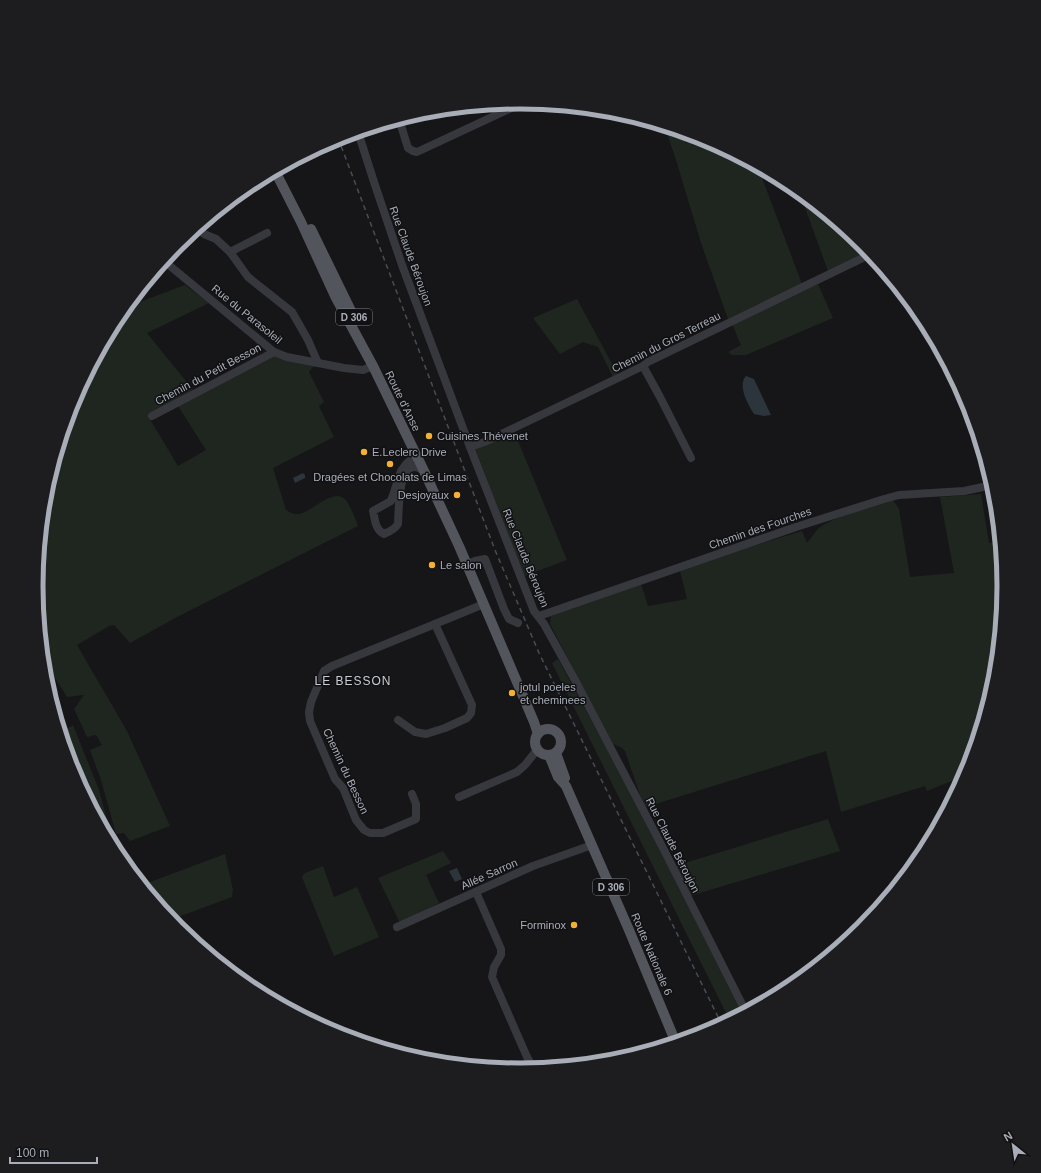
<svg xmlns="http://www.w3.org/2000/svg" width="1041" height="1173" font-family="Helvetica,sans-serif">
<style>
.green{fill:#1e261f}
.water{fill:#2c353c}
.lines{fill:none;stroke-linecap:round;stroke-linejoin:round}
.minor{stroke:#37383d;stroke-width:8}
.major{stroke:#53555c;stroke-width:10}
.rail{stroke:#4a4c52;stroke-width:1.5;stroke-dasharray:5 4;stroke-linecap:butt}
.poi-dot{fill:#f2b134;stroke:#111113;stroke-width:1.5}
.labels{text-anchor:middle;stroke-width:3;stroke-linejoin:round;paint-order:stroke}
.shield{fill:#111113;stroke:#7b7e86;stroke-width:1}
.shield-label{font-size:10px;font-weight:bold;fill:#a8adb8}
.street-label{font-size:11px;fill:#a8adb8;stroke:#111113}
.poi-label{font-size:11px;fill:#a8adb8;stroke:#111113;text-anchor:start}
.neighbourhood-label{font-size:12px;letter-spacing:1px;fill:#c9ccd4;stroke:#111113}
.rim{fill:none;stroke:#a8adb8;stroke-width:5}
</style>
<rect width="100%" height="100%" fill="#161618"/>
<!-- green -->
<g class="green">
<polygon points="674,131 678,139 684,137 686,143 700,137 706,139 758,167 802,284 728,319 701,243 676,160 667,133"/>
<polygon points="799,191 858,240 865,253 828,271"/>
<polygon points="818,284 833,318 746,355 732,355 728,352 741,345 732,324"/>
<path d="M185,285L209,303L147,333L193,390L148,416L178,466L206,450L178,406L272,354L314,366L309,372L324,402L319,406L334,437L273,468L286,510C290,512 294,515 298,514C312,513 333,486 346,500C351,507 355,518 358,526L179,616L130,643L114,625L109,626L77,645L127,731L170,826L130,841L124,833L116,834L101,780L90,750L102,745L96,735L87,737L74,709L84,695L67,697L43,659L36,586L45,492L73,401L118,317L126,307Z"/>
<polygon points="577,299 618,375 613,377 598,347 583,342 560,354 533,318"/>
<polygon points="514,431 567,560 524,576 475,448"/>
<path d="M981,494L989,543H1001L1005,587L996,681L966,775L927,791L925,786L841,812L826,751L646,807L640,795L625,751L622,748L611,743L550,624L551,616L641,584L648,606L687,599L680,571L734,552L802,531L807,543C811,538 815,532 819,528C837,515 871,506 893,500L899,509L910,577L954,573L940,497Z"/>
<polygon points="558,659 630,792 745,1013 730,1021 552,663"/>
<polygon points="73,725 99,790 111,834 121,860 118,855 73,772 61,732 62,732"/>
<polygon points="828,819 840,851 690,896 675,866"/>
<polygon points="443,851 451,863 426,875 439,903 400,923 378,878"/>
<polygon points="225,854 233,890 232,897 170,920 142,885"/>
<polygon points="323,866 334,897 357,887 379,937 334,956 302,877 305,873"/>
</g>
<!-- water -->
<g class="water">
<path d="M746,376L754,379L771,415L764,416L754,414C748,405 737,385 746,376Z"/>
<polygon points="303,473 305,475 305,478 295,483 293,478"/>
<polygon points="457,868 462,879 455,882 449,871"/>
</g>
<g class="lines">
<!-- minor -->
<g class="minor">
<polyline points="399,119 408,148 413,151 417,152 524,102"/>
<polyline points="358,132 374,182 402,265 470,447 534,611 544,624 576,682 663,848 746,1012"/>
<polyline points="197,228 204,234 216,239 230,252 248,277 292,312 308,340 318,363"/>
<polyline points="230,252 267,233"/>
<polyline points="164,261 274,352 287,357 344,368 363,370 373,366"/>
<polyline points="643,366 660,397 691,458"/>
<polyline points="152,416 274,352"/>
<polyline points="470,447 487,441 643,366 648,362 871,254"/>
<path d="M416,454L412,459L406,464L401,471L391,501L373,511C375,519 375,530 384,534C389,532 395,529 398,524C399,511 397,451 424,471"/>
<polyline points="470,563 475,561 485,559 504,609 509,619 518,623"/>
<polyline points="539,616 796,527 884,499 899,495 964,491 983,487 993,484"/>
<polyline points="398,720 415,732 426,734 445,728 467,718 471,713 472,705 435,624"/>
<polyline points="412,794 416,804 416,819 383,833 370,833 364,830 356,820 343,788 335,779 310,721 309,712 311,702 324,671 332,666 484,604"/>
<polyline points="459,797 517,772 525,765 537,750"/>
<polyline points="476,892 501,949 501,955 494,967 492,977 527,1057 534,1070"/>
<polyline points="397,927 533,866 592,845"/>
</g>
<!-- major -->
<g class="major">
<polyline points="275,171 301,222 335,296 373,366 424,471 459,546 534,722 538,734"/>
<polyline points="311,229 352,313"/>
<circle cx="548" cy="742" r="13"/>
<polyline points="556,753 565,778"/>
<polyline points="549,755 558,777 566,786 629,930 676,1043"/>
</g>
<!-- rail -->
<polyline class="rail" points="338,138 495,550 539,653 722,1025"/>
</g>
<!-- markers -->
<g class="poi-dot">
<circle cx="429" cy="436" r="4"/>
<circle cx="364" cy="452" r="4"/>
<circle cx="390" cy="464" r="4"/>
<circle cx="457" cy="495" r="4"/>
<circle cx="432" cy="565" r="4"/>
<circle cx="512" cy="693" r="4"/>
<circle cx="574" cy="925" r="4"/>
</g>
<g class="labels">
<!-- shield labels -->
<g class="shield">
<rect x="336" y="309" width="36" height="16" rx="3"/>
<rect x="593" y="879" width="36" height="16" rx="3"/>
</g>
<g class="shield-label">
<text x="354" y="321">D 306</text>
<text x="611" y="891">D 306</text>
</g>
<!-- street labels -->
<g class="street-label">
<text transform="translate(411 256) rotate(70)" y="4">Rue Claude Béroujon</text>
<text transform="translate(247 314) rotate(39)" y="4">Rue du Parasoleil</text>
<text transform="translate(666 342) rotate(-27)" y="4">Chemin du Gros Terreau</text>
<text transform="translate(208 374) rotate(-28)" y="4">Chemin du Petit Besson</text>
<text transform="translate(403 401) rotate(64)" y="4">Route d'Anse</text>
<text transform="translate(760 528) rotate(-19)" y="4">Chemin des Fourches</text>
<text transform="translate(526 558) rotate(68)" y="4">Rue Claude Béroujon</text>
<text transform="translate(346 771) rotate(65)" y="4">Chemin du Besson</text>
<text transform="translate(673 845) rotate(63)" y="4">Rue Claude Béroujon</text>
<text transform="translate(489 874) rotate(-24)" y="4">Allée Sarron</text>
<text transform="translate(652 954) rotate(67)" y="4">Route Nationale 6</text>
</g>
<!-- poi labels -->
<g class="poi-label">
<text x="437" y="440">Cuisines Thévenet</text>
<text x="372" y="456">E.Leclerc Drive</text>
<text x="390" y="481" text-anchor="middle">Dragées et Chocolats de Limas</text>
<text x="449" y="499" text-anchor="end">Desjoyaux</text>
<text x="440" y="569">Le salon</text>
<text x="520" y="691">jotul poeles<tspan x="520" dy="13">et cheminees</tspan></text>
<text x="566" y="929" text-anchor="end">Forminox</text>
</g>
<!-- neighbourhood labels -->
<g class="neighbourhood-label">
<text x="353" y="685">LE BESSON</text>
</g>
</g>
<!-- crop -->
<path d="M0 0H1041V1173H0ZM43 586a477 477 0 1 1 954 0a477 477 0 1 1-954 0Z" fill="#1d1d20" fill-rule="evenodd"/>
<path class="rim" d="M43 586a477 477 0 1 1 954 0a477 477 0 1 1-954 0Z"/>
<!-- north arrow -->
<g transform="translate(1013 1145) rotate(330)" stroke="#111113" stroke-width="3" paint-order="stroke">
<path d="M0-3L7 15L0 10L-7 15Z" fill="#a8adb8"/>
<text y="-6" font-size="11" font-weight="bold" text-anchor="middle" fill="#a8adb8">N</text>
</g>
<!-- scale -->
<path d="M10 1157v6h87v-6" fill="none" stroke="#a8adb8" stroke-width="2"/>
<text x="16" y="1157" font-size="12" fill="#a8adb8" stroke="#111113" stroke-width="3" paint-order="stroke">100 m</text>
</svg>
